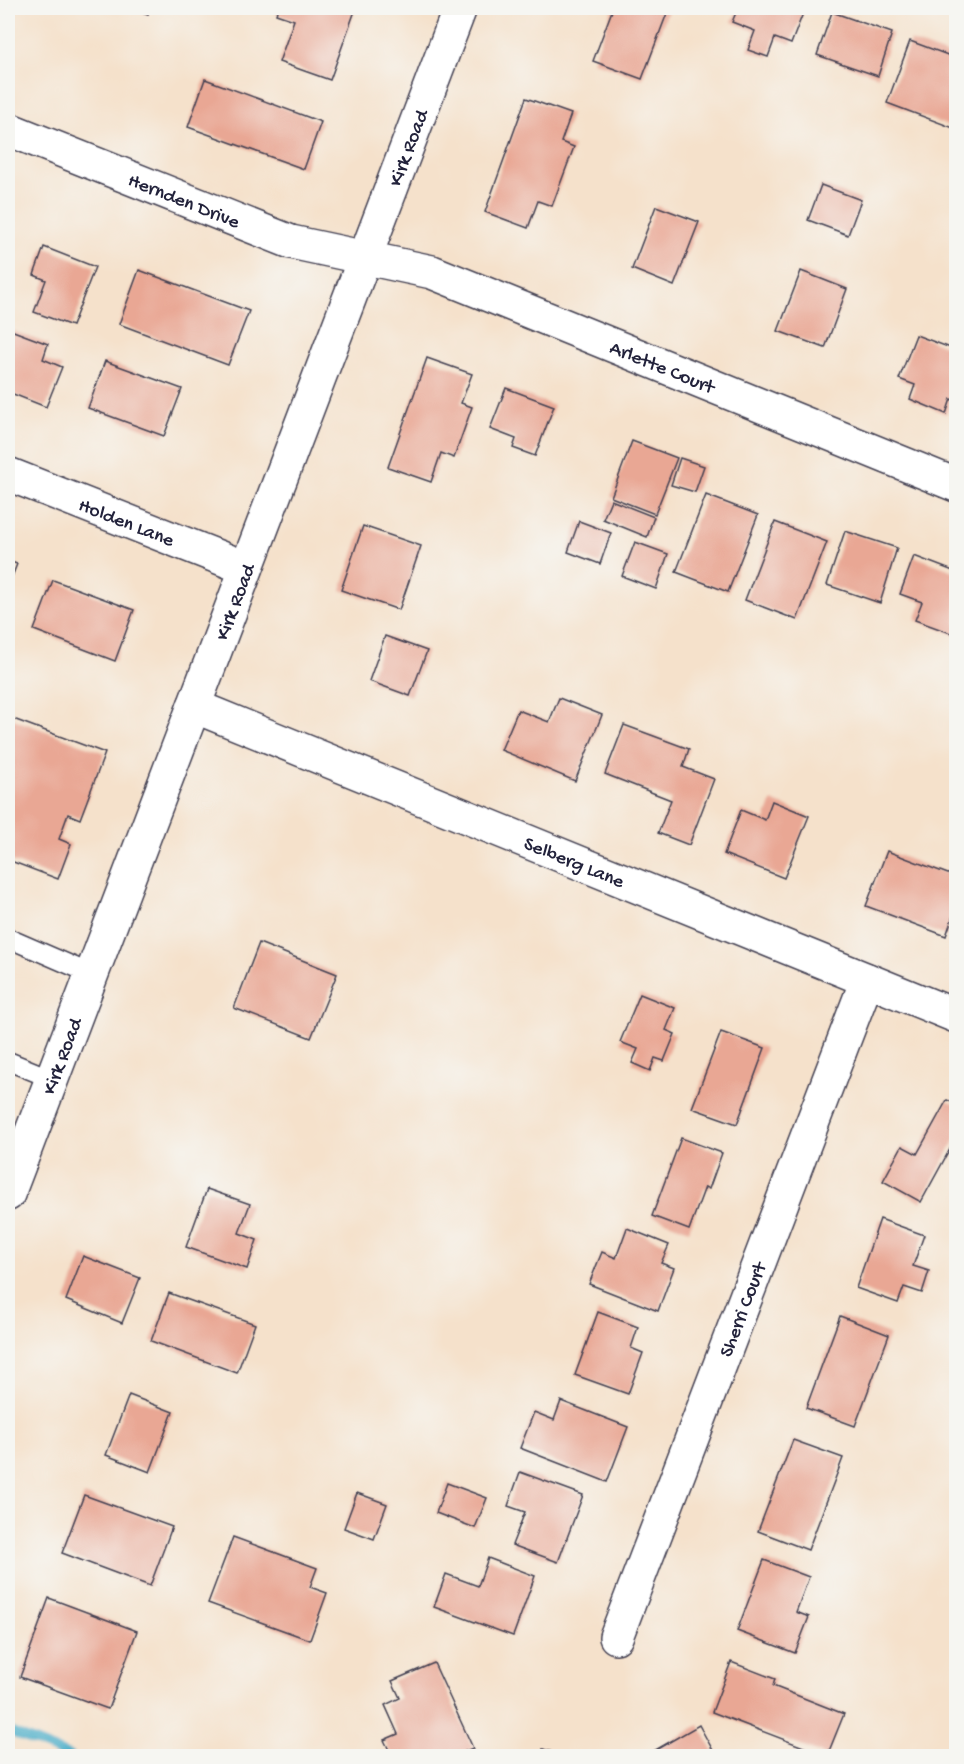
<svg xmlns="http://www.w3.org/2000/svg" width="964" height="1764" font-family="'Gochi Hand',sans-serif">
<style>
.lines{fill:none;stroke-linecap:round;stroke-linejoin:round}
.stream{stroke:#47acc7;stroke-width:9}
.building{fill:#e9a794}
.lane-casing{stroke:#423f51;stroke-width:21}
.street-casing{stroke:#423f51;stroke-width:36}
.secondary-casing{stroke:#423f51;stroke-width:36}
.lane{stroke:#fff;stroke-width:18}
.street{stroke:#fff;stroke-width:33}
.secondary{stroke:#fff;stroke-width:33}
.labels{text-anchor:middle;stroke-width:5;stroke-linejoin:round;paint-order:stroke}
.street-label{font-size:20px;fill:#22223b;stroke:#f6f6f2}
</style>
<rect width="100%" height="100%" fill="#f6f6f2"/>
<filter id="ink" filterUnits="userSpaceOnUse"><feTurbulence type="fractalNoise" baseFrequency=".0167" numOctaves="2"/><feDisplacementMap in="SourceGraphic" scale="12" xChannelSelector="R" yChannelSelector="G"/><feConvolveMatrix kernelMatrix="1 2 1 2 8 2 1 2 1" color-interpolation-filters="sRGB"/></filter>
<filter id="wash" filterUnits="userSpaceOnUse"><feTurbulence type="fractalNoise" baseFrequency=".008" numOctaves="4" result="noise"/><feDisplacementMap in="SourceGraphic" scale="24" xChannelSelector="R" yChannelSelector="G"/><feGaussianBlur stdDeviation="1.35" result="paint"/><feColorMatrix in="noise" values="0 0 0 0 0 0 0 0 0 0 0 0 0 0 0 0 0 1.4 0 .05"/><feComposite in="paint" operator="in"/></filter>
<g filter="url(#wash)">
<rect width="100%" height="100%" fill="#f5e1cb"/>
<g class="lines">
<!-- stream -->
<polyline class="stream" points="8,1731 70,1756"/>
</g>
<g id="blocks">
<!-- building -->
<g class="building">
<polygon points="131,8 150,8 148,14"/>
<polygon points="278,8 356,8 330,80 279,62 294,20 276,14"/>
<polygon points="613,8 669,8 642,79 593,61"/>
<polygon points="738,8 805,8 791,44 775,38 768,57 748,50 755,31 732,22"/>
<polygon points="832,12 892,33 878,76 817,55"/>
<polygon points="910,41 956,58 956,129 887,103"/>
<polygon points="205,79 321,122 304,169 188,127"/>
<polygon points="526,98 571,114 561,142 574,147 552,206 538,201 528,228 485,212"/>
<polygon points="821,185 861,200 848,235 808,220"/>
<polygon points="656,206 699,222 674,286 632,269"/>
<polygon points="44,247 95,267 72,326 34,312 46,280 34,275"/>
<polygon points="139,270 249,311 228,365 119,324"/>
<polygon points="801,271 847,289 825,348 778,331"/>
<polygon points="8,329 48,344 43,359 62,367 46,407 8,392"/>
<polygon points="916,335 956,350 956,401 951,399 946,414 910,399 915,385 899,379"/>
<polygon points="427,358 472,374 461,403 472,407 454,458 441,453 431,482 388,467"/>
<polygon points="105,361 182,389 164,436 88,408"/>
<polygon points="506,388 554,406 535,456 513,448 516,439 490,429"/>
<polygon points="632,441 677,458 655,514 611,497"/>
<polygon points="680,458 704,466 695,492 671,485"/>
<polygon points="706,495 758,515 728,592 676,572"/>
<polygon points="611,500 654,517 647,537 603,519"/>
<polygon points="579,521 611,533 600,564 568,552"/>
<polygon points="775,522 827,542 797,620 745,600"/>
<polygon points="363,526 421,546 399,610 341,590"/>
<polygon points="845,531 897,548 880,603 827,585"/>
<polygon points="635,542 668,554 656,589 622,576"/>
<polygon points="914,556 956,572 956,635 915,620 922,602 900,594"/>
<polygon points="8,561 17,564 8,587"/>
<polygon points="53,580 134,610 115,661 34,630"/>
<polygon points="385,636 427,651 410,696 369,681"/>
<polygon points="559,698 602,715 575,781 501,750 518,710 549,722"/>
<polygon points="8,717 105,753 80,819 68,814 59,839 71,844 58,879 8,860"/>
<polygon points="624,725 689,749 683,767 714,779 689,845 658,833 671,800 605,774"/>
<polygon points="772,801 809,816 784,878 724,854 741,810 765,820"/>
<polygon points="887,851 956,877 956,907 946,936 866,906"/>
<polygon points="259,943 337,974 311,1038 234,1008"/>
<polygon points="640,994 675,1008 666,1030 675,1034 664,1061 655,1058 650,1071 632,1063 638,1049 620,1042"/>
<polygon points="721,1032 765,1048 737,1124 692,1108"/>
<polygon points="947,1100 956,1104 956,1138 921,1202 883,1181 902,1146 917,1154"/>
<polygon points="681,1138 722,1153 709,1189 705,1187 689,1230 652,1216"/>
<polygon points="207,1189 250,1204 239,1233 257,1240 247,1269 186,1247"/>
<polygon points="880,1219 924,1235 913,1266 929,1271 922,1293 904,1287 898,1303 856,1288"/>
<polygon points="627,1228 669,1245 661,1263 674,1268 658,1311 589,1284 602,1252 616,1258"/>
<polygon points="83,1256 140,1278 122,1323 66,1300"/>
<polygon points="169,1293 255,1324 237,1373 151,1341"/>
<polygon points="598,1312 638,1327 631,1348 643,1353 628,1394 575,1375"/>
<polygon points="840,1316 889,1335 855,1426 806,1408"/>
<polygon points="129,1395 173,1412 150,1472 106,1455"/>
<polygon points="561,1401 628,1427 607,1482 520,1448 534,1412 554,1420"/>
<polygon points="793,1440 843,1458 808,1550 758,1531"/>
<polygon points="520,1472 583,1495 558,1562 512,1545 525,1512 508,1506"/>
<polygon points="447,1483 487,1498 475,1528 436,1513"/>
<polygon points="357,1493 387,1504 374,1539 344,1528"/>
<polygon points="84,1495 172,1527 150,1586 62,1553"/>
<polygon points="233,1537 317,1568 310,1587 327,1593 310,1640 208,1603"/>
<polygon points="488,1558 535,1576 513,1636 434,1607 446,1574 478,1586"/>
<polygon points="764,1560 809,1577 796,1612 809,1617 795,1653 737,1631"/>
<polygon points="49,1598 137,1631 108,1709 20,1677"/>
<polygon points="731,1662 775,1679 773,1686 844,1714 827,1756 712,1712"/>
<polygon points="434,1663 473,1748 454,1756 392,1756 384,1740 398,1734 385,1705 400,1698 392,1681"/>
<polygon points="699,1725 716,1756 655,1756 652,1752"/>
<polygon points="543,1749 565,1756 541,1756"/>
</g>
</g>
</g>
<g filter="url(#ink)">
<use href="#blocks" fill-opacity="0" stroke="#423f51" stroke-width="1.5"/>
<g class="lines">
<defs>
<g id="lane">
<polyline points="8,938 91,974"/>
<polyline points="8,1061 52,1079"/>
</g>
<g id="street">
<path id="s1" d="M8,129L291,242L432,272L956,485"/>
<path id="s2" d="M8,474L246,568"/>
<path id="s3" d="M194,706L956,1016"/>
<path id="s4" d="M616,1637L867,980"/>
</g>
<g id="secondary">
<path id="s5" d="M8,1194L460,8"/>
</g>
</defs>
<!-- lane casing -->
<use href="#lane" class="lane-casing"/>
<!-- street casing -->
<use href="#street" class="street-casing"/>
<!-- secondary casing -->
<use href="#secondary" class="secondary-casing"/>
<!-- lane -->
<use href="#lane" class="lane"/>
<!-- street -->
<use href="#street" class="street"/>
<!-- secondary -->
<use href="#secondary" class="secondary"/>
</g>
</g>
<g class="labels">
<!-- street labels -->
<g class="street-label">
<text dy="7" stroke="none"><textPath href="#s5" startOffset="1120">Kirk Road</textPath></text>
<text dy="7" stroke="none"><textPath href="#s1" startOffset="190">Hernden Drive</textPath></text>
<text dy="7" stroke="none"><textPath href="#s1" startOffset="698">Arlette Court</textPath></text>
<text dy="7" stroke="none"><textPath href="#s2" startOffset="128">Holden Lane</textPath></text>
<text dy="7" stroke="none"><textPath href="#s5" startOffset="634">Kirk Road</textPath></text>
<text dy="7" stroke="none"><textPath href="#s3" startOffset="411">Selberg Lane</textPath></text>
<text dy="7" stroke="none"><textPath href="#s5" startOffset="148">Kirk Road</textPath></text>
<text dy="7" stroke="none"><textPath href="#s4" startOffset="351">Sherri Court</textPath></text>
</g>
</g>
<!-- margin -->
<rect width="964" height="1764" fill="none" stroke="#f6f6f2" stroke-width="30"/>
</svg>
